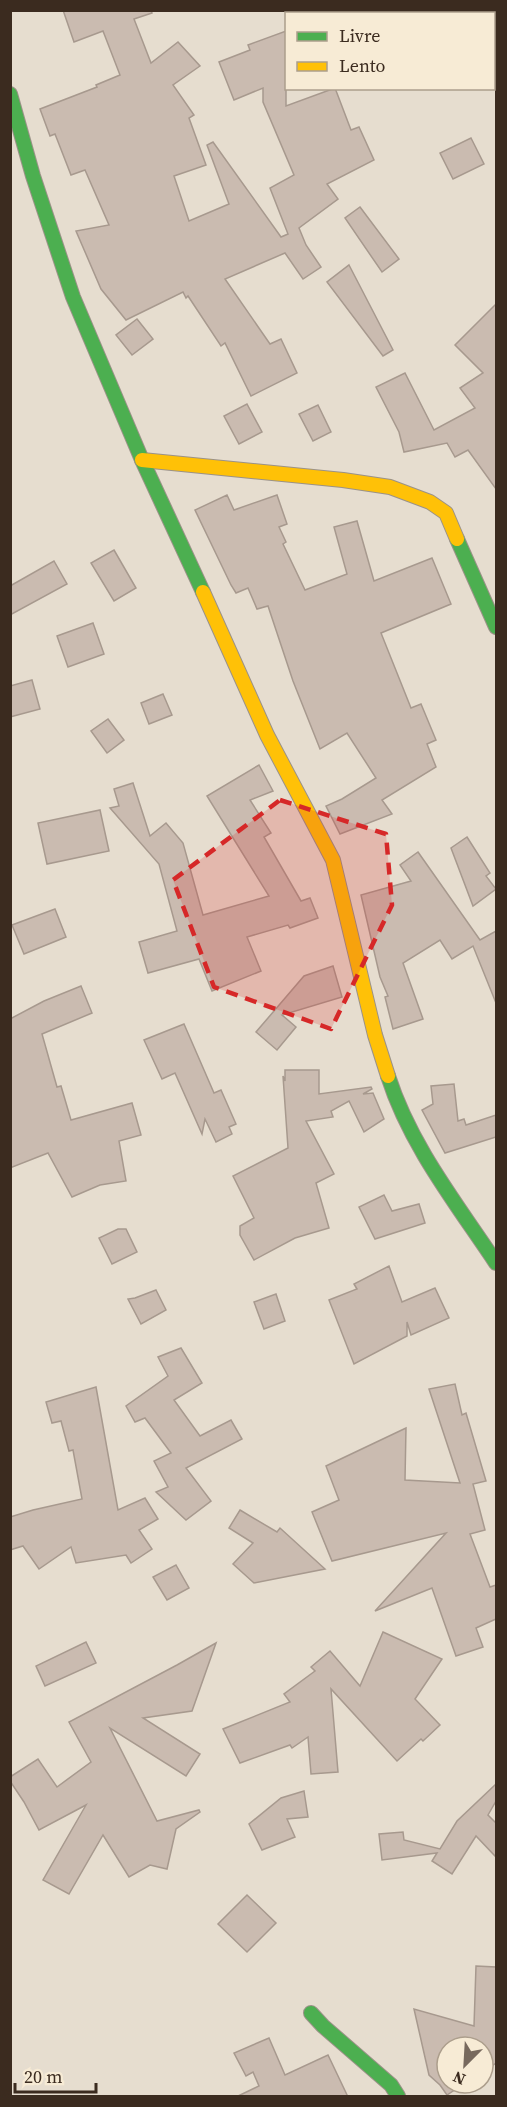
<svg xmlns="http://www.w3.org/2000/svg" width="507" height="2107" font-family="'Source Serif 4',serif">
<style>
.building{fill:#cabbb0;stroke:#a7998e;stroke-width:1.5}
.lines{fill:none;stroke-linecap:round;stroke-linejoin:round}
.street-casing{stroke:#aca297;stroke-width:34}
.fast-casing{stroke:#9b9288;stroke-width:16}
.slow-casing{stroke:#9b9288;stroke-width:16}
.street{stroke:#eee9e1;stroke-width:32}
.fast{stroke:#4caf50;stroke-width:14}
.slow{stroke:#ffc107;stroke-width:14}
.marked{fill:#d62828;fill-opacity:0.2;stroke:#d62828;stroke-width:4.5;stroke-dasharray:12 8;stroke-linejoin:round}
</style>
<rect width="100%" height="100%" fill="#e6ddcf"/>
<!-- building -->
<g class="building">
<polygon points="63,10 151,10 152,13 134,19 151,63 178,42 200,66 173,85 194,115 189,118 206,165 174,176 189,221 229,204 207,145 213,142 281,237 288,234 270,188 294,175 263,102 263,88 234,100 219,62 250,50 248,45 286,31 286,106 335,88 351,130 359,127 374,160 327,184 338,199 299,228 306,245 321,267 303,279 285,253 225,279 270,344 281,339 297,373 251,396 225,343 221,346 188,296 186,298 183,292 126,320 101,289 76,231 109,225 85,170 71,175 55,134 50,136 40,109 97,87 96,85 120,75 103,31 74,42"/>
<polygon points="471,138 484,164 453,179 440,153"/>
<polygon points="360,207 399,259 382,272 345,218"/>
<polygon points="349,265 393,350 383,356 327,282"/>
<polygon points="496,304 496,489 468,450 455,457 447,443 404,452 399,432 376,387 405,373 434,430 475,408 460,388 483,373 455,345"/>
<polygon points="137,319 153,339 132,355 116,335"/>
<polygon points="247,404 262,432 239,444 224,416"/>
<polygon points="318,405 331,432 313,441 299,414"/>
<polygon points="227,495 234,510 277,495 287,524 279,527 286,542 283,544 305,590 347,574 334,527 357,521 374,581 432,558 451,604 381,633 411,708 421,704 436,740 427,744 436,767 382,800 392,814 340,834 326,806 342,799 376,778 347,733 320,749 293,681 268,606 257,609 248,588 236,593 231,585 195,510"/>
<polygon points="114,550 136,588 114,601 91,563"/>
<polygon points="54,561 67,584 10,615 10,586"/>
<polygon points="93,623 104,654 68,667 57,636"/>
<polygon points="32,680 40,709 10,717 10,686"/>
<polygon points="163,694 172,715 149,724 141,703"/>
<polygon points="108,719 124,740 107,753 91,731"/>
<polygon points="259,765 273,791 250,800 271,833 264,837 301,901 310,898 318,918 290,928 288,925 247,937 261,971 212,991 199,959 148,973 139,942 177,931 159,864 110,808 119,806 114,789 133,783 150,836 166,823 183,843 203,915 269,896 207,796"/>
<polygon points="100,810 109,851 47,864 38,823"/>
<polygon points="467,837 490,873 486,876 496,889 473,906 451,848"/>
<polygon points="418,852 480,940 496,931 496,1003 473,946 452,959 440,940 403,963 423,1019 393,1029 385,997 388,996 380,977 361,895 411,881 400,865"/>
<polygon points="55,909 66,937 24,954 12,925"/>
<polygon points="333,966 342,997 282,1015 296,1027 277,1050 256,1032 304,976"/>
<polygon points="81,986 92,1013 42,1034 57,1087 61,1086 71,1120 132,1103 141,1135 119,1141 126,1181 100,1185 72,1197 48,1153 10,1168 10,1019 44,1001"/>
<polygon points="184,1024 214,1093 221,1090 236,1124 229,1127 232,1134 216,1142 205,1119 202,1134 175,1073 162,1079 144,1040"/>
<polygon points="285,1070 319,1070 319,1094 371,1087 372,1089 363,1094 373,1093 384,1119 364,1132 349,1101 331,1111 333,1117 306,1121 334,1174 316,1183 329,1228 295,1238 254,1260 240,1235 240,1226 254,1218 233,1176 288,1148 283,1076 285,1081"/>
<polygon points="454,1084 458,1121 464,1119 466,1125 496,1115 496,1137 445,1153 422,1110 433,1104 431,1086"/>
<polygon points="384,1195 392,1211 419,1204 425,1223 375,1239 359,1207"/>
<polygon points="118,1229 126,1229 137,1252 112,1264 99,1238"/>
<polygon points="389,1266 402,1302 435,1288 449,1318 411,1335 407,1322 407,1336 354,1364 329,1300 357,1289 354,1284"/>
<polygon points="156,1290 166,1310 141,1324 128,1299 135,1298"/>
<polygon points="276,1294 285,1321 264,1329 254,1302"/>
<polygon points="181,1348 202,1383 174,1400 200,1436 231,1420 242,1439 186,1468 211,1501 186,1520 156,1492 168,1487 154,1461 171,1453 145,1418 135,1422 126,1406 168,1376 158,1357"/>
<polygon points="455,1384 462,1415 466,1413 486,1481 473,1484 485,1530 470,1534 490,1587 496,1585 496,1619 476,1628 483,1647 456,1656 432,1588 375,1611 446,1533 332,1561 312,1512 339,1500 326,1466 406,1428 405,1480 460,1483 429,1389"/>
<polygon points="96,1387 118,1510 145,1498 158,1519 139,1530 152,1549 131,1563 126,1555 76,1563 71,1547 39,1569 23,1546 10,1550 10,1517 33,1510 82,1499 73,1450 69,1451 61,1421 52,1423 46,1402"/>
<polygon points="240,1510 277,1532 280,1528 325,1569 254,1583 233,1564 253,1543 229,1528"/>
<polygon points="176,1565 189,1588 167,1600 153,1577"/>
<polygon points="383,1632 442,1659 415,1699 440,1725 423,1741 421,1739 397,1761 331,1689 338,1772 311,1774 308,1737 292,1748 290,1745 240,1763 223,1729 290,1702 284,1694 315,1671 311,1667 330,1651 360,1686"/>
<polygon points="86,1642 96,1663 45,1686 36,1666"/>
<polygon points="216,1643 192,1711 143,1718 200,1754 186,1776 110,1728 157,1821 199,1810 200,1812 176,1829 167,1869 150,1865 129,1877 103,1835 69,1894 43,1880 86,1805 39,1830 24,1802 10,1781 10,1777 38,1759 57,1787 91,1762 69,1722 177,1665"/>
<polygon points="496,1784 496,1801 488,1815 496,1823 496,1857 476,1836 452,1874 432,1861 437,1853 382,1860 379,1834 403,1832 404,1840 440,1849 457,1821"/>
<polygon points="304,1791 308,1817 287,1819 295,1837 262,1850 249,1824 281,1798"/>
<polygon points="247,1895 276,1923 247,1952 218,1924"/>
<polygon points="476,1966 496,1967 496,2063 483,2072 483,2047 447,2047 447,2083 465,2083 447,2095 440,2085 429,2075 414,2009 474,2026"/>
<polygon points="269,2038 285,2075 328,2055 348,2097 236,2097 259,2086 253,2072 246,2076 234,2053"/>
</g>
<g class="lines">
<defs>
<polyline id="street" points="370,10 370,14"/>
<g id="fast">
<polyline points="10,94 33,176 73,297 142,460 203,592"/>
<polyline points="457,539 496,627"/>
<path d="M388,1076C410,1145 456,1203 496,1263"/>
<polyline points="311,2013 323,2026 391,2085 398,2096"/>
</g>
<g id="slow">
<polyline points="142,460 343,480 390,487 430,502 446,513 457,539"/>
<polyline points="203,592 267,735 333,860 375,1035 388,1076"/>
</g>
</defs>
<!-- street casing -->
<use href="#street" class="street-casing"/>
<!-- fast casing -->
<use href="#fast" class="fast-casing"/>
<!-- slow casing -->
<use href="#slow" class="slow-casing"/>
<!-- street -->
<use href="#street" class="street"/>
<!-- fast -->
<use href="#fast" class="fast"/>
<!-- slow -->
<use href="#slow" class="slow"/>
</g>
<!-- marked area -->
<path class="marked" d="M280,800L386,834L392,905L331,1029L214,987L173,880Z"/>
<!-- border -->
<rect width="507" height="2107" fill="none" stroke="#3b2b1f" stroke-width="24"/>
<!-- legend -->
<rect x="285" y="12" width="210" height="78" fill="#f7ebd5" stroke="#ac9e8c" stroke-width="1.5"/>
<rect x="297" y="32" width="30" height="9" fill="#4caf50" stroke="#ac9e8c" stroke-width="1.5"/>
<text x="339" y="42" font-size="18" fill="#3b2b1f">Livre</text>
<rect x="297" y="62" width="30" height="9" fill="#ffc107" stroke="#ac9e8c" stroke-width="1.5"/>
<text x="339" y="72" font-size="18" fill="#3b2b1f">Lento</text>
<!-- north arrow -->
<g transform="translate(465 2065) rotate(204)"><circle r="28" fill="#f7ebd5" stroke="#ac9e8c" stroke-width="1.5"/>
<path d="M0-4.5L10 22L0 15L-10 22Z" fill="#77695d"/>
<text y="-9" font-size="16" font-weight="bold" text-anchor="middle" fill="#3b2b1f">N</text>
</g>
<!-- scale -->
<path d="M15 2083v9h81v-9" fill="none" stroke="#3b2b1f" stroke-width="3"/>
<text x="24" y="2083" font-size="18" fill="#3b2b1f" stroke="#f7ebd5" stroke-width="4.5" paint-order="stroke">20 m</text>
</svg>
